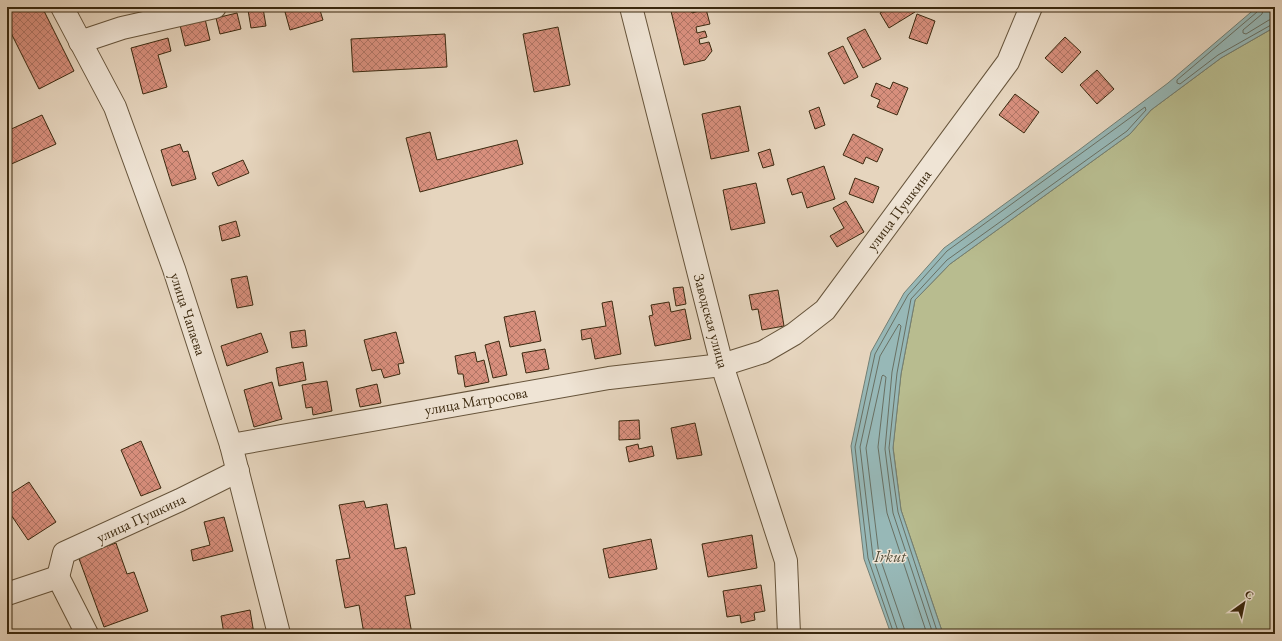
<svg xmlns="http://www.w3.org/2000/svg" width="1282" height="641" font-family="'EB Garamond',serif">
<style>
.green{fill:#b8bc8f;stroke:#7a724f}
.water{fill:#97b8b7;stroke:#727f74}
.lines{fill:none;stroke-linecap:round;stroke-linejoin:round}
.shore{stroke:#697063;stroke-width:1}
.building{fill:url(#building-cross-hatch);stroke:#3b290f}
.minor-casing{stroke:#66543b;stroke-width:24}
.minor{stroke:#efe4d5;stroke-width:22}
.labels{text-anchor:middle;stroke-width:3;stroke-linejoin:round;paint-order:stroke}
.street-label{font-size:15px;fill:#3b290f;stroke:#efe4d5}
.water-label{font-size:16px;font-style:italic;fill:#524d39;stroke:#efe4d5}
</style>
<defs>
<pattern id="building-cross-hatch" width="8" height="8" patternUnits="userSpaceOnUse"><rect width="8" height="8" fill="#d88f7d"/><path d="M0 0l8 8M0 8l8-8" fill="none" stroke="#b07565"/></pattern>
</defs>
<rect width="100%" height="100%" fill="#e6d5be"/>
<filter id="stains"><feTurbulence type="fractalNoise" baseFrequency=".005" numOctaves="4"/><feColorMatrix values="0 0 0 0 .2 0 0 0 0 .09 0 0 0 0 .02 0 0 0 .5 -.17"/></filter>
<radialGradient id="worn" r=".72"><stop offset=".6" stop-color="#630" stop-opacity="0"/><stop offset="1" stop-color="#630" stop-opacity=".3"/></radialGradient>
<!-- green -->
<polygon class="green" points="1275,27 1275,634 943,634 901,510 893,447 901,374 915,300 950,264 1130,134 1151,110 1221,58"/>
<!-- water -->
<polygon class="water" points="1257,7 1275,7 1275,27 1221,58 1151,110 1130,134 950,264 915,300 901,374 893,448 901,510 943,634 891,634 864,559 851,446 871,352 904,293 944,248 1079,150 1168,83"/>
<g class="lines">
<!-- shore -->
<g class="shore">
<polyline points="1259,7 1257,12 1177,80 1177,83 1180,84 1218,55 1271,25 1275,24"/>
<polyline points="1264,7 1262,14 1243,30 1243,33 1246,34 1269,20 1275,19"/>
<polyline points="894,634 868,558 855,447 875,354 908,295 947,251 1145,107 1146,110 1127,131 947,260 911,299 897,373 889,448 898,512 938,634"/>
<polyline points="899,634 873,557 860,447 880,356 899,324 901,326 892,372 885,449 893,513 933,634"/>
<polyline points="905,634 904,628 879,555 866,448 882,376 883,375 886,377 878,447 887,513 927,634"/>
</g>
</g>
<!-- building -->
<g class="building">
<polygon points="7,7 42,7 74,71 39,89 7,25"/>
<polygon points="301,7 319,7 323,20 290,30 285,12"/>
<polygon points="670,7 691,7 692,13 706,9 710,24 696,27 697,33 705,31 707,37 699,39 700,44 709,42 712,51 705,60 684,65"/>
<polygon points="891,7 912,7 915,12 889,28 880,13"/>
<polygon points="263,8 266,26 251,28 248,10"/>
<polygon points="237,13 241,29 220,34 216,18"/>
<polygon points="917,14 935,21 927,44 909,38"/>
<polygon points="205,19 210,40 185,46 180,25"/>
<polygon points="558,27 570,85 534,92 523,34"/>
<polygon points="865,29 881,59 863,68 847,38"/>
<polygon points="445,34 447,67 353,72 351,39"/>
<polygon points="1065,37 1081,52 1062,73 1045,58"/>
<polygon points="168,38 171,51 158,55 167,87 143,94 131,48"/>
<polygon points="843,46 858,77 844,84 828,53"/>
<polygon points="1097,70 1114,89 1097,104 1080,85"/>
<polygon points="893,82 908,88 897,115 877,107 880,100 871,96 876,83 890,89"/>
<polygon points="1015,94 1039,112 1024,133 999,115"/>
<polygon points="740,106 749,151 711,159 702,114"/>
<polygon points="819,107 825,125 815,129 809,111"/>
<polygon points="42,115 56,144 7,166 7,131"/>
<polygon points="430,132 437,160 517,140 523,164 420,192 406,138"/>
<polygon points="853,134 883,149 877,162 866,157 863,164 843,155"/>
<polygon points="180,144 183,152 188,151 196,179 172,186 161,150"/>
<polygon points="770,149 774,165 763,168 758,153"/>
<polygon points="243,160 249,173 218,186 212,173"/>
<polygon points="824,166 835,199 807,208 802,192 792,195 787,179"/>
<polygon points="855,178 879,187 873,203 849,194"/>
<polygon points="756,183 765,223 731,230 723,190"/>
<polygon points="846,201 864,232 837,247 830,236 844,228 833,208"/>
<polygon points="236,221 240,236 222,241 219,226"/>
<polygon points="247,276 253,305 237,308 231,279"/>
<polygon points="683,287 686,304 676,306 673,288"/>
<polygon points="778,290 784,326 762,330 758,309 752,310 749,295"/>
<polygon points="612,301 621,354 595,359 591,338 582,340 581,330 606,326 602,303"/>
<polygon points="669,302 671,312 685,309 691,339 655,346 649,316 653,315 651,305"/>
<polygon points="535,311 541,341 510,347 504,317"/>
<polygon points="305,330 307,346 292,348 290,332"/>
<polygon points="396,332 404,363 398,364 400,374 384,378 381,369 372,371 364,340"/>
<polygon points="261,333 268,352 227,366 221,346"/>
<polygon points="499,341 507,375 493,378 485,345"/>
<polygon points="545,349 549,369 526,373 522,353"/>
<polygon points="475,352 477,362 484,360 489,382 465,387 463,374 458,374 455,356"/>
<polygon points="303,362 306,380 279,386 276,368"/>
<polygon points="327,381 332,411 313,415 312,407 306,408 302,385"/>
<polygon points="272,382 282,419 254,427 244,390"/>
<polygon points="377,384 381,403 360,407 356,389"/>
<polygon points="639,420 640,439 619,440 619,421"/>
<polygon points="695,423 702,455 677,459 671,428"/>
<polygon points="141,441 161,488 141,496 121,450"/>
<polygon points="638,444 639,449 652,446 654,456 629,462 626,447"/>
<polygon points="29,482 56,522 28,540 7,509 7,496"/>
<polygon points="364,501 366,508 387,504 395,549 406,547 415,594 405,596 412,634 364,634 359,605 345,608 336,560 350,558 339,505"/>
<polygon points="224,517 233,551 193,561 191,550 210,545 204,522"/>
<polygon points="752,535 757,568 708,577 702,544"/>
<polygon points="651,539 657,569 609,578 603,549"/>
<polygon points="116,543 127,574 134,572 148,611 104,627 78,556"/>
<polygon points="761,585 765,611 754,613 755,620 741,623 740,615 727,617 723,591"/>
<polygon points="250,610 254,634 224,634 221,616"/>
</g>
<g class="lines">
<defs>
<g id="minor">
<polyline points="62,7 115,107 174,269 231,445 279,634"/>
<polyline points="631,7 722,365 786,561 789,634"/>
<polyline points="80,42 122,28 215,7"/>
<polyline points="231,445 609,378 722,365 763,352 794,334 825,310 1008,62 1031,7"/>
<polyline points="58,577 64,553 180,500 238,471"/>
<polyline points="7,594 58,577 87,634"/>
</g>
</defs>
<!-- minor casing -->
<use href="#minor" class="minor-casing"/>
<!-- minor -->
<use href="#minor" class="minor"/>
</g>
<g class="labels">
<!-- street labels -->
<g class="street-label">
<text transform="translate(899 210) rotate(-53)" y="5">улица Пушкина</text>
<text transform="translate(188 314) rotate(72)" y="5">улица Чапаева</text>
<text transform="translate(711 321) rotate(75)" y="5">Заводская улица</text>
<text transform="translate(476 401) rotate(-10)" y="5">улица Матросова</text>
<text transform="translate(141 518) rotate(-25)" y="5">улица Пушкина</text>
</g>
<!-- water labels -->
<g class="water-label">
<text x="890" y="562">Irkut</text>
</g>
</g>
<!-- margin -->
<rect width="1282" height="641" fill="none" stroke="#e6d5be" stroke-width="24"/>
<rect x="8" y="8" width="1266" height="625" fill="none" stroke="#3b290f" stroke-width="2"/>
<rect x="12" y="12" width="1258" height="617" fill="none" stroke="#3b290f"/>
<!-- north arrow -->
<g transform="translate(1244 603) rotate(33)" stroke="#efe4d5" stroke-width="3" paint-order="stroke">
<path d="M0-3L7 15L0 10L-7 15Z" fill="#3b290f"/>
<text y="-6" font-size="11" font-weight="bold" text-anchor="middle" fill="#3b290f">С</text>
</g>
<rect width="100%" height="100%" filter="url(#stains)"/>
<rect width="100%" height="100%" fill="url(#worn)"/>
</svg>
